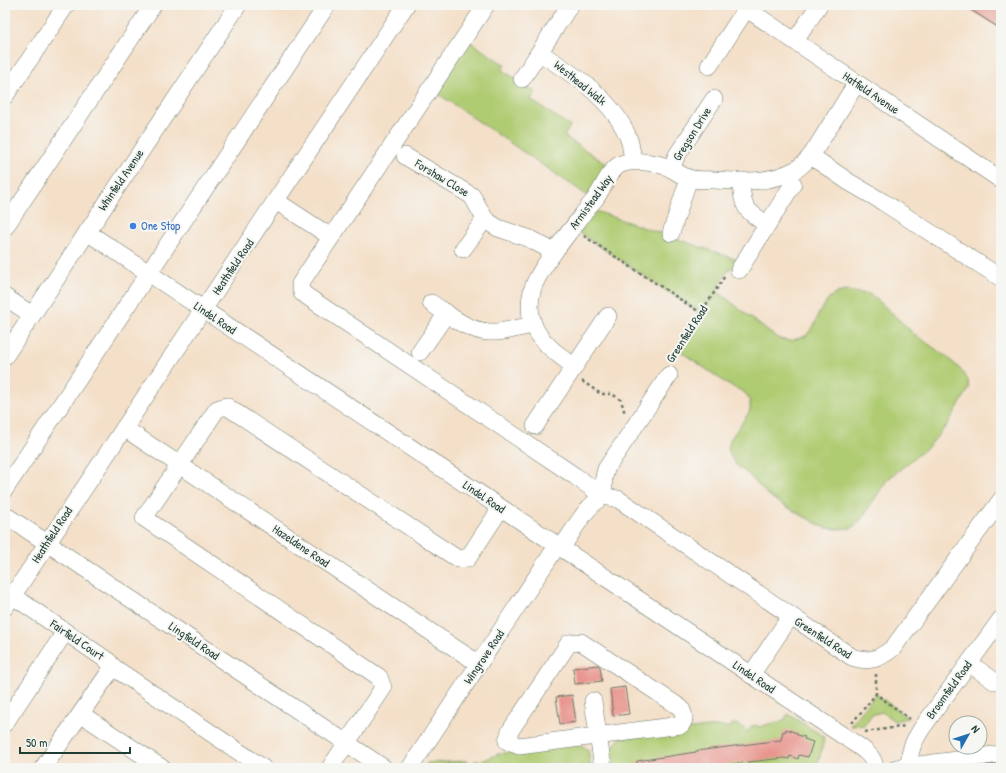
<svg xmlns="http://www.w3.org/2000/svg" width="1006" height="773" font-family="'Patrick Hand',sans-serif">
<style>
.green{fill:#b0cc73;stroke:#688454}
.building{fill:#e8968f}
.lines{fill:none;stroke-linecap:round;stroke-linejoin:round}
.minor-casing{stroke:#6a7668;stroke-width:18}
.path{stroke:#6a7668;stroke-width:2.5;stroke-dasharray:3 3;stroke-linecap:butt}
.minor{stroke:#fff;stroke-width:17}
.tram{stroke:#1f3d34;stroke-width:1}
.shop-dot{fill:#3f7fe0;stroke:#f6f6f2;stroke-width:1.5}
.labels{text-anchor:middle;stroke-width:4;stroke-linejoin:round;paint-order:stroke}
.street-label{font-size:12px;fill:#1f3d34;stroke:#f6f6f2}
.shop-label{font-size:12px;fill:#366cbe;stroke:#f6f6f2;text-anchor:start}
</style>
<rect width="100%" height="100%" fill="#f6f6f2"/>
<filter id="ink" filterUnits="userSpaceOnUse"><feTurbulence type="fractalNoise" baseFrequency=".025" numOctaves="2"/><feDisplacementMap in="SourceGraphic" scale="8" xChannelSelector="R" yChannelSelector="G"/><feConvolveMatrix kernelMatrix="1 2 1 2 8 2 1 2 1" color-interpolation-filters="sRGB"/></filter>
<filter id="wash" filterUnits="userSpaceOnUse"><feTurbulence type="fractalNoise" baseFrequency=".012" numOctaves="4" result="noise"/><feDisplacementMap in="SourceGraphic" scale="16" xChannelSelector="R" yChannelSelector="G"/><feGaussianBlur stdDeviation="0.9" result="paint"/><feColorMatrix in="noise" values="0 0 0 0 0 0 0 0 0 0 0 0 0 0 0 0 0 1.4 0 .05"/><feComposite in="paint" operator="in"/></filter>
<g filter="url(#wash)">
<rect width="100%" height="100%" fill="#f4e0c9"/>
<!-- green -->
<g class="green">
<polygon points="464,38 505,65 502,70 536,92 531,100 570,126 564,136 614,169 594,200 431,89"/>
<polygon points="587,208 744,262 739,270 730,268 716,290 770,333 780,339 790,341 806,336 815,324 818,315 829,298 837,293 846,291 869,294 880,302 914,334 947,357 960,369 968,380 969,389 947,425 929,446 887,480 860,521 852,528 838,529 825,528 778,502 767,494 747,473 737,466 728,452 730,440 750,411 750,401 747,395 742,391 729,385 677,349 700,313 572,228"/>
<polygon points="876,694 908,718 894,721 882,712 871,715 865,725 850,726"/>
<polygon points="788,714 823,736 824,740 818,763 779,768 615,768 612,748 620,738 708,727 732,727 732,724 736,724 745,729 746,733 752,725 753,726 757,725 758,727 784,720"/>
<polygon points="579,743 588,750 591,768 424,768 427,763 466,761 471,763 478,760 480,762 498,754"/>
</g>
<g id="blocks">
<!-- building -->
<g class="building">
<polygon points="963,5 996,5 1001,8 1001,29"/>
<polygon points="598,665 600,667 602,681 575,684 573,668"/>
<polygon points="625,687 629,714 613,716 610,689"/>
<polygon points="572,695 576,722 560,724 556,697"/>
<polygon points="786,729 797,733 797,735 805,737 804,739 813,742 808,757 799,755 798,759 790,756 789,759 784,758 696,768 637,768 637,761 696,752 696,751 781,740 783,731 785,732"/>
</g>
</g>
</g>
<g filter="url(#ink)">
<use href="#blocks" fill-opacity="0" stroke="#6a7668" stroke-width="1"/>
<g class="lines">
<defs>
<g id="minor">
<path d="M486,5L300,284L302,293L575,476L603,496C584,508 574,531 561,548"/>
<polyline points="741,5 1001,180"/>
<polyline points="795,41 819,5"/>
<path d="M540,53C573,74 613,99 628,137C631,144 632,153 633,161"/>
<polyline points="709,66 746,9"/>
<polyline points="522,79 570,5"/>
<polyline points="856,84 811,156 849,182 883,202 1001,278"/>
<polyline points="5,96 66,5"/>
<polyline points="405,156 472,196 485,219 490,223 498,228 528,238 554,252"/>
<polyline points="671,169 677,155 714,99"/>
<path d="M741,181C742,208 746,211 768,225"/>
<polyline points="276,201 331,237"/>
<polyline points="5,227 153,5"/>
<path d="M87,232L848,739C858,746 874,754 875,768"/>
<polyline points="671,233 689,178"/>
<polyline points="463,249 485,219"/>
<polyline points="739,270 793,184"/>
<polyline points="5,297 32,315"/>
<path d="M431,303C448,314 467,331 489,332C503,333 518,328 532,325"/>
<polyline points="420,352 447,313"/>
<polyline points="5,356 238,5"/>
<path d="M574,366C546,347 523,328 532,291C536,273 565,237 578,221C583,213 589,206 595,199C602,190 609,171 619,165C633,158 659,163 672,169C677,172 682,176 688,178C696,181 707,179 715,180C742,182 771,183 795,170C801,167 806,161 811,156"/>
<path d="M669,375L606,469L604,477L603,496L618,499L852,657C870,663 879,659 893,648L1001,500"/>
<polyline points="535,426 608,316"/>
<polyline points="124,428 479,664"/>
<polyline points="5,489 327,5"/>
<polyline points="5,515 384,768"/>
<polyline points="13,596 108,661 113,667 43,768"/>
<path d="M5,607C138,406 273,206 406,5"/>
<path d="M581,642L681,708C684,715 686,719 681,725L519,746L507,741L510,731L569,643Z"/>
<polyline points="969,663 994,681 1001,681"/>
<polyline points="113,667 263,768"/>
<polyline points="751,675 790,617"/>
<polyline points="593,701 603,768"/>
<polyline points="81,714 162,768"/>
<polyline points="5,723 65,632"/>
<path d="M910,766C908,751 914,741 922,728L1001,619"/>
<polyline points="330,768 383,688 379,677 144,518 217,409 226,406 458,559 468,558 501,508"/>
<polyline points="410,768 557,546"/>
<polyline points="897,768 1001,754"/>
</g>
</defs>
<!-- minor casing -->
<use href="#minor" class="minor-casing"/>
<!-- path -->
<g class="path">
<polyline points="584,236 701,313"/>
<polyline points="670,360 725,276"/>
<polyline points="582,381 601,394 612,394 621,400 625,414"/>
<polyline points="876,674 876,694 910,719"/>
<polyline points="852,723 876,694"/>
<polyline points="865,732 906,726"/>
</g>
<!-- minor -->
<use href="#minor" class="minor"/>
<!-- tram -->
<polyline class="tram" points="973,768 1001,764"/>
</g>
</g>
<!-- markers -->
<circle class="shop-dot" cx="133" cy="226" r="4"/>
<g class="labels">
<!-- street labels -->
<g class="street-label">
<text transform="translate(580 83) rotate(39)" y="4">Westhead Walk</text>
<text transform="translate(871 93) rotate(34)" y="4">Hatfield Avenue</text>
<text transform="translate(692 134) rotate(-58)" y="4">Gregson Drive</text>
<text transform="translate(442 178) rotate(31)" y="4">Forshaw Close</text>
<text transform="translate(121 180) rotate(-56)" y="4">Whinfield Avenue</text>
<text transform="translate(591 202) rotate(-54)" y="4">Armistead Way</text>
<text transform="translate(233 267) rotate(-56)" y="4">Heathfield Road</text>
<text transform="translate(215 318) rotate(34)" y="4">Lindel Road</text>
<text transform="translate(687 334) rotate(-57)" y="4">Greenfield Road</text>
<text transform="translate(484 497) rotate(34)" y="4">Lindel Road</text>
<text transform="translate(52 535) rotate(-57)" y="4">Heathfield Road</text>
<text transform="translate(301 546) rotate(34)" y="4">Hazeldene Road</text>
<text transform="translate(823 638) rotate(33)" y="4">Greenfield Road</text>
<text transform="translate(77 640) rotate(34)" y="4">Fairfield Court</text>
<text transform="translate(194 641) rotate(34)" y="4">Lingfield Road</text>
<text transform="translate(484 657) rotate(-56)" y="4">Wingrove Road</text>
<text transform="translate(754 677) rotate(34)" y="4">Lindel Road</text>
<text transform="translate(949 690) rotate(-54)" y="4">Broomfield Road</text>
</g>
<!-- shop labels -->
<g class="shop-label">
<text x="141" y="230">One Stop</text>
</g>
</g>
<!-- margin -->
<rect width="1006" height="773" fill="none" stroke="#f6f6f2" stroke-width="20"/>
<!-- north arrow -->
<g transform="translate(968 735) rotate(51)"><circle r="19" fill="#f6f6f2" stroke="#a0aca6"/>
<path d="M0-3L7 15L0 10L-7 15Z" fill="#1f6fb2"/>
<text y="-6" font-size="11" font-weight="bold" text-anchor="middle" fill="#1f3d34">N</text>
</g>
<!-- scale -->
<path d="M20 747v6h110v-6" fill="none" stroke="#1f3d34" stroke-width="2"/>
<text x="26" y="747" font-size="12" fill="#1f3d34" stroke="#f6f6f2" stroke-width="3" paint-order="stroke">50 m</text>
</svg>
